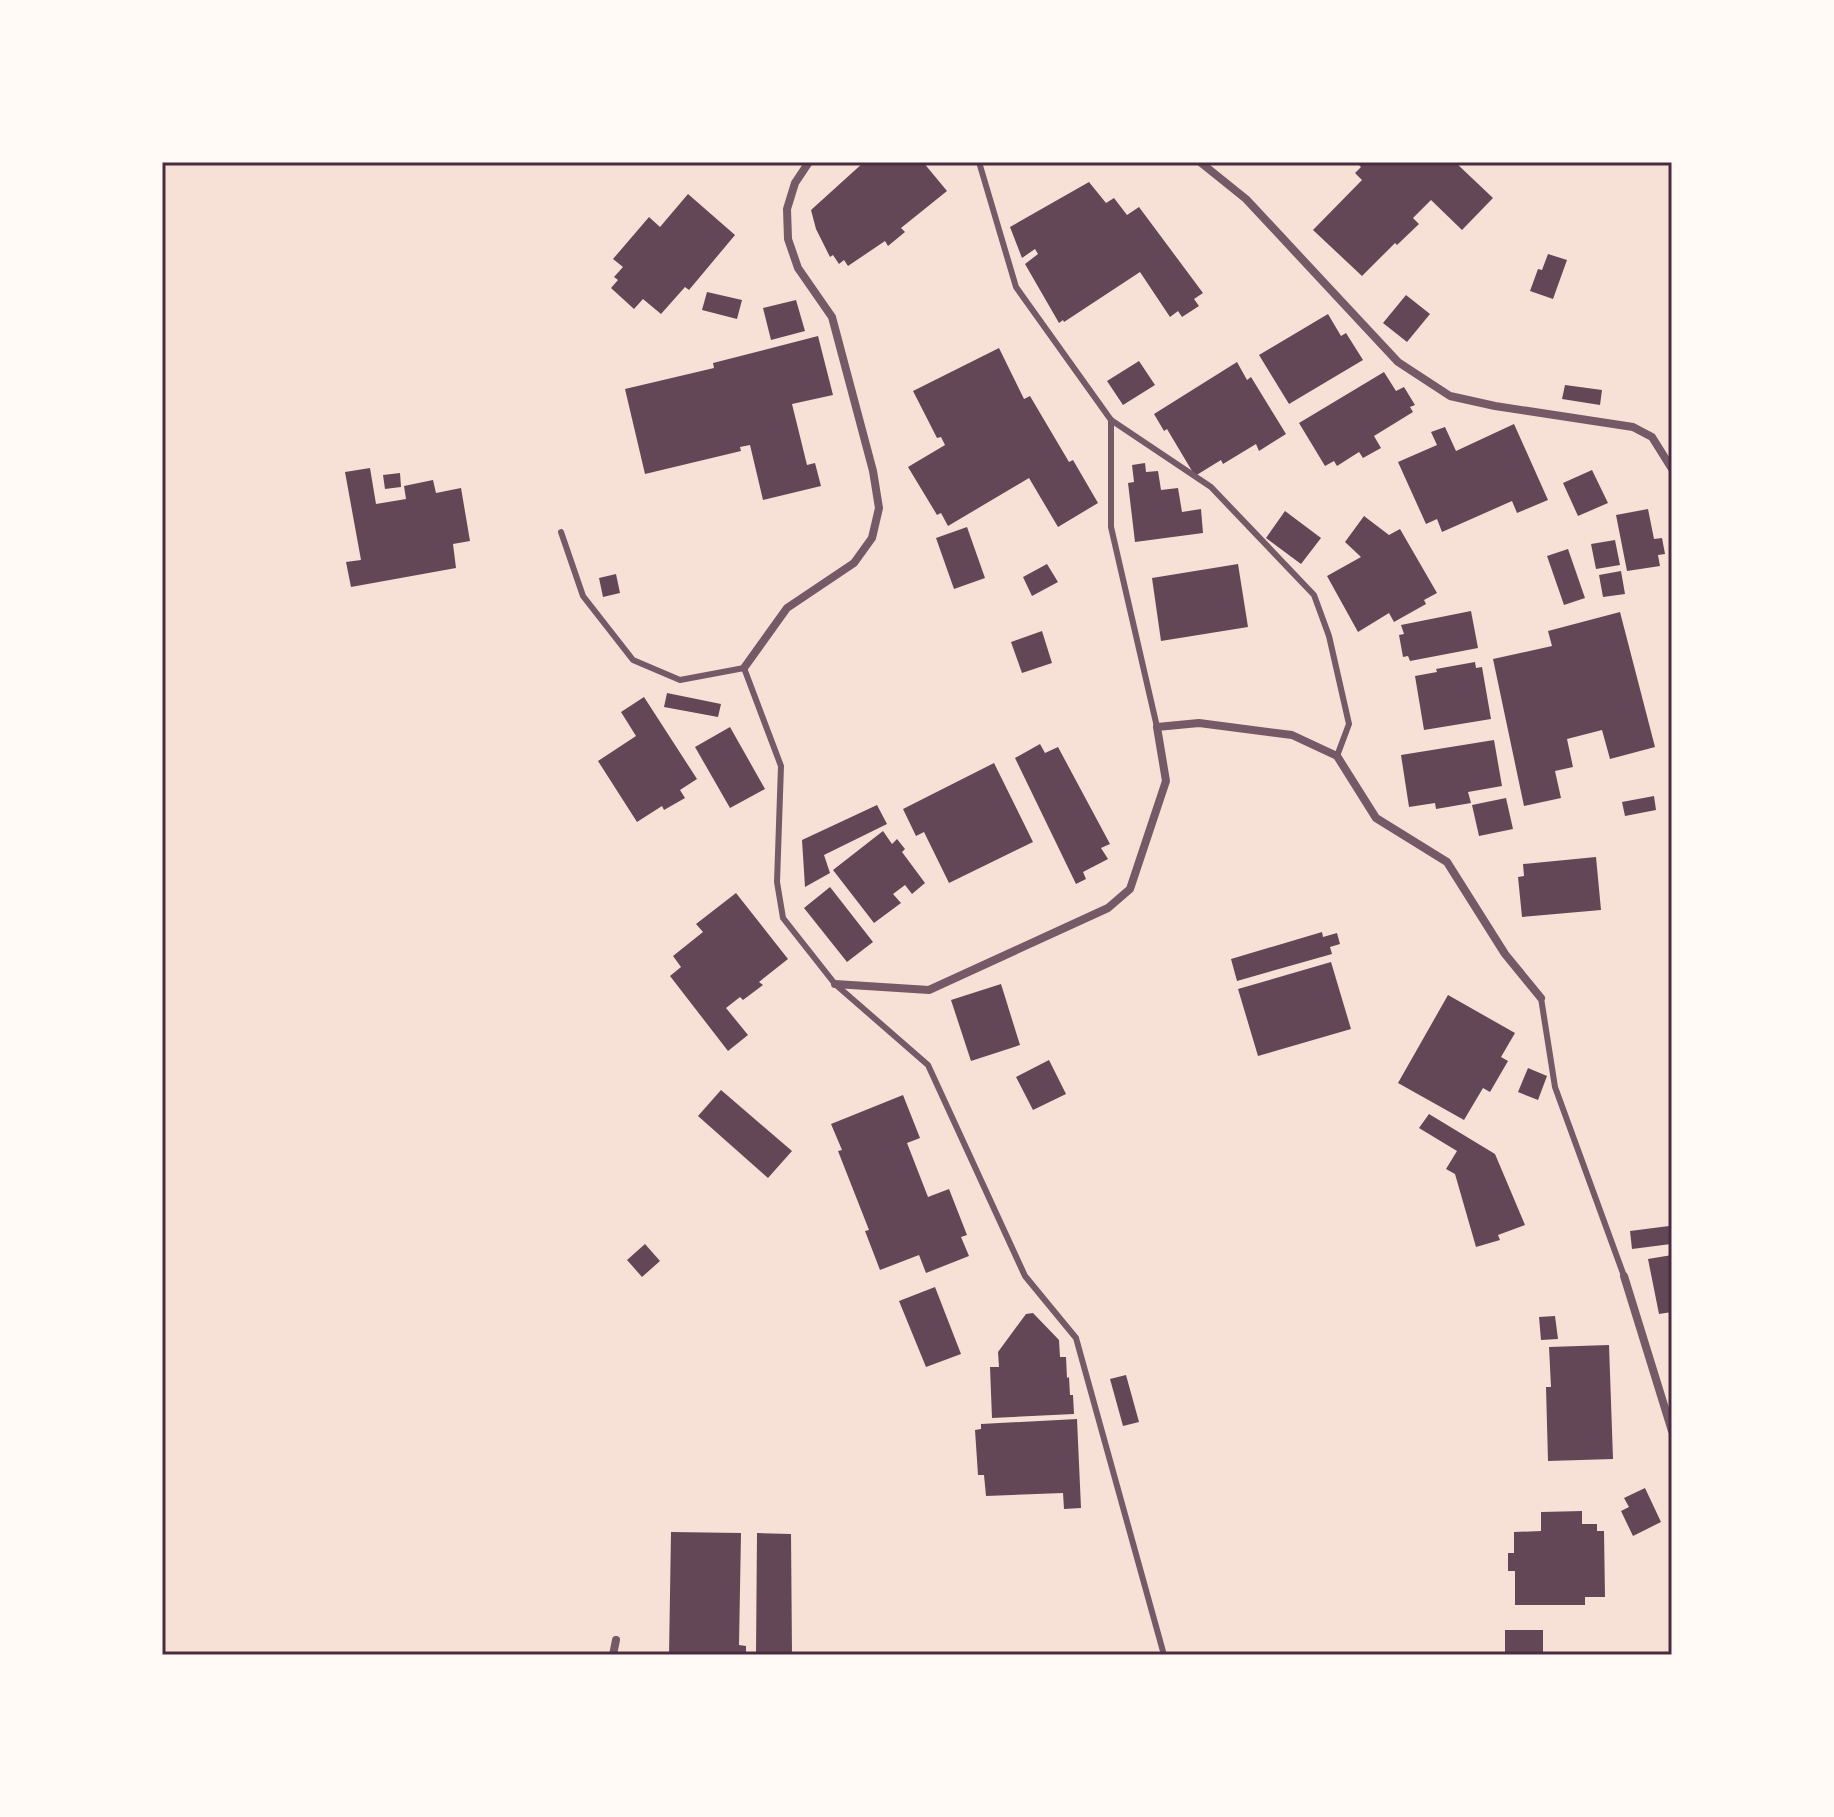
<svg xmlns="http://www.w3.org/2000/svg" width="1834" height="1817" font-family="'Noto Serif',serif">
<style>
.building{fill:#644757}
.lines{fill:none;stroke-linecap:round;stroke-linejoin:round}
.service{stroke:#755966;stroke-width:6}
.minor{stroke:#755966;stroke-width:8}
.neatline{fill:none;stroke:#4a2c40;stroke-width:3}
</style>
<rect width="100%" height="100%" fill="#f7e1d7"/>
<!-- building -->
<g class="building">
<polygon points="864,162 923,162 947,191 901,228 905,232 888,246 885,241 848,266 844,260 839,264 833,255 830,257 816,229 811,210"/>
<polygon points="1356,162 1455,162 1493,198 1462,230 1431,200 1413,218 1419,224 1397,245 1395,243 1362,276 1313,230 1362,180 1355,173 1361,167"/>
<polygon points="1089,182 1106,203 1114,198 1127,215 1139,207 1203,293 1194,299 1199,306 1182,317 1178,311 1170,317 1140,272 1064,322 1063,320 1059,323 1025,264 1038,254 1035,249 1022,258 1010,227"/>
<polygon points="688,194 735,235 689,290 685,287 661,314 643,299 634,309 611,288 618,280 614,277 623,267 613,259 649,217 660,227"/>
<polygon points="1548,254 1567,260 1553,299 1530,291 1538,269 1542,270"/>
<polygon points="707,292 742,300 737,319 702,310"/>
<polygon points="1406,295 1430,314 1407,342 1383,323"/>
<polygon points="796,300 805,331 771,340 763,308"/>
<polygon points="1328,314 1341,336 1346,333 1363,360 1289,404 1259,355"/>
<polygon points="818,336 833,395 792,404 807,465 815,463 821,486 763,500 750,445 740,447 741,451 645,474 625,389 714,368 713,363"/>
<polygon points="999,348 1024,399 1030,396 1069,462 1073,460 1098,503 1058,527 1029,478 948,526 941,513 937,515 908,467 945,445 941,437 937,438 913,391"/>
<polygon points="1139,361 1155,385 1123,405 1107,381"/>
<polygon points="1237,362 1247,380 1251,377 1286,434 1259,451 1256,444 1223,464 1221,460 1195,476 1167,429 1164,431 1154,414"/>
<polygon points="1384,372 1396,391 1404,387 1415,405 1410,407 1413,412 1374,436 1381,448 1363,458 1359,452 1337,466 1334,461 1325,466 1299,423"/>
<polygon points="1565,385 1602,390 1600,405 1562,399"/>
<polygon points="1514,424 1548,500 1517,513 1512,501 1442,532 1437,519 1426,524 1398,462 1437,445 1431,432 1445,427 1456,451"/>
<polygon points="1145,463 1146,472 1158,471 1161,490 1178,488 1182,512 1201,509 1203,533 1135,542 1128,483 1134,482 1132,465"/>
<polygon points="370,468 376,504 406,499 404,486 433,480 436,493 461,488 470,541 453,544 456,568 351,587 346,562 361,560 345,472"/>
<polygon points="1592,470 1608,503 1578,516 1563,483"/>
<polygon points="400,473 401,487 385,489 383,475"/>
<polygon points="1648,509 1654,539 1662,538 1665,554 1658,555 1660,566 1627,571 1616,515"/>
<polygon points="1285,511 1321,538 1301,564 1266,538"/>
<polygon points="1364,516 1389,535 1400,529 1437,593 1424,600 1426,604 1394,622 1389,613 1358,632 1327,576 1361,557 1345,542"/>
<polygon points="967,527 985,578 954,589 936,538"/>
<polygon points="1615,540 1620,565 1596,569 1591,544"/>
<polygon points="1568,549 1585,598 1564,605 1547,556"/>
<polygon points="1047,564 1058,582 1032,596 1023,577"/>
<polygon points="1238,564 1248,627 1161,641 1152,578"/>
<polygon points="1621,571 1625,594 1603,597 1599,575"/>
<polygon points="616,574 620,593 603,597 599,578"/>
<polygon points="1471,611 1478,648 1410,661 1408,656 1403,657 1399,635 1404,634 1401,625"/>
<polygon points="1620,612 1655,747 1610,759 1602,730 1567,739 1573,767 1555,771 1561,798 1524,806 1493,659 1552,646 1548,631"/>
<polygon points="1042,631 1052,663 1022,673 1011,642"/>
<polygon points="1475,662 1476,668 1482,667 1491,719 1424,730 1415,676 1437,672 1436,669"/>
<polygon points="667,693 721,704 718,717 664,707"/>
<polygon points="644,697 697,779 680,790 685,798 664,810 662,806 637,822 598,761 636,736 621,712"/>
<polygon points="730,727 765,789 730,808 695,747"/>
<polygon points="1494,740 1502,786 1468,792 1471,803 1436,809 1435,803 1409,807 1401,755"/>
<polygon points="1040,744 1045,753 1058,747 1110,844 1101,848 1108,859 1083,872 1086,879 1076,884 1015,758"/>
<polygon points="994,763 1033,842 949,883 924,832 916,836 903,809"/>
<polygon points="1654,796 1656,810 1625,816 1622,802"/>
<polygon points="1506,798 1513,829 1479,836 1472,805"/>
<polygon points="877,805 887,824 824,855 830,873 805,887 802,840"/>
<polygon points="883,831 892,844 897,839 905,849 902,852 925,883 912,894 905,885 893,894 901,903 874,923 833,870"/>
<polygon points="1596,857 1601,910 1522,917 1518,877 1524,876 1523,864"/>
<polygon points="830,887 873,942 847,962 804,908"/>
<polygon points="736,893 788,959 759,982 763,985 743,1000 740,997 726,1008 748,1035 728,1051 670,976 681,967 673,956 703,932 696,924"/>
<polygon points="1322,932 1323,937 1337,933 1340,944 1330,947 1332,954 1237,981 1231,959"/>
<polygon points="1331,962 1351,1029 1258,1056 1238,989"/>
<polygon points="1001,984 1020,1045 971,1061 951,1000"/>
<polygon points="1448,995 1515,1033 1501,1057 1508,1061 1490,1092 1483,1088 1464,1120 1398,1083"/>
<polygon points="1049,1060 1066,1094 1033,1110 1016,1077"/>
<polygon points="1528,1068 1547,1076 1538,1100 1518,1092"/>
<polygon points="721,1090 792,1151 768,1178 698,1116"/>
<polygon points="903,1095 920,1138 907,1143 928,1197 949,1189 967,1235 961,1237 969,1256 926,1273 919,1255 880,1270 865,1231 869,1230 838,1151 842,1150 831,1124"/>
<polygon points="1429,1114 1495,1154 1525,1225 1498,1235 1500,1240 1476,1247 1455,1174 1446,1169 1457,1151 1419,1128"/>
<polygon points="1669,1226 1671,1244 1632,1249 1630,1231"/>
<polygon points="645,1244 660,1261 642,1277 627,1260"/>
<polygon points="1672,1255 1672,1312 1659,1314 1648,1259"/>
<polygon points="935,1287 961,1354 926,1367 899,1301"/>
<polygon points="1033,1313 1059,1340 1060,1357 1066,1357 1067,1378 1069,1377 1070,1395 1073,1395 1074,1414 992,1418 990,1367 999,1367 998,1352 1026,1314"/>
<polygon points="1555,1316 1558,1339 1541,1340 1539,1317"/>
<polygon points="1609,1345 1613,1459 1548,1461 1546,1387 1551,1387 1549,1347"/>
<polygon points="1126,1375 1139,1422 1123,1426 1110,1379"/>
<polygon points="1077,1419 1081,1508 1064,1509 1063,1493 986,1496 984,1475 978,1475 975,1430 981,1429 981,1424"/>
<polygon points="1645,1488 1661,1522 1633,1536 1621,1511 1629,1507 1624,1498"/>
<polygon points="1582,1511 1582,1524 1597,1524 1597,1531 1604,1531 1605,1597 1585,1597 1585,1605 1515,1605 1515,1571 1508,1571 1508,1553 1514,1553 1514,1532 1541,1531 1541,1512"/>
<polygon points="671,1532 741,1533 739,1645 746,1646 746,1655 669,1655"/>
<polygon points="757,1533 791,1534 792,1655 756,1655"/>
<rect x="1505" y="1630" width="38" height="25"/>
</g>
<g class="lines">
<!-- service -->
<g class="service">
<polyline points="979,162 1016,287 1111,420 1211,487 1314,595 1329,636 1349,724 1337,756"/>
<polyline points="1111,420 1111,527 1157,727"/>
<polyline points="561,532 583,596 633,660 680,680 744,668 781,766 777,882 783,918 835,984 928,1065 1025,1276 1076,1338 1164,1655"/>
<polyline points="1541,998 1555,1087 1624,1276"/>
</g>
<!-- minor -->
<g class="minor">
<polyline points="1200,162 1246,199 1398,362 1450,396 1495,406 1633,427 1652,437 1672,469"/>
<polyline points="744,668 787,608 854,563 872,538 879,508 873,471 832,317 798,268 788,239 787,209 795,183 809,162"/>
<polyline points="835,984 929,990 1108,908 1130,889 1166,781 1157,727 1199,723 1292,735 1337,756 1376,818 1447,862 1505,954 1541,998"/>
<polyline points="1624,1276 1672,1431"/>
<polyline points="613,1655 616,1640"/>
</g>
</g>
<!-- border -->
<rect width="1834" height="1817" fill="none" stroke="#fffaf5" stroke-width="328"/>
<rect x="164" y="164" width="1506" height="1489" class="neatline"/>
</svg>
